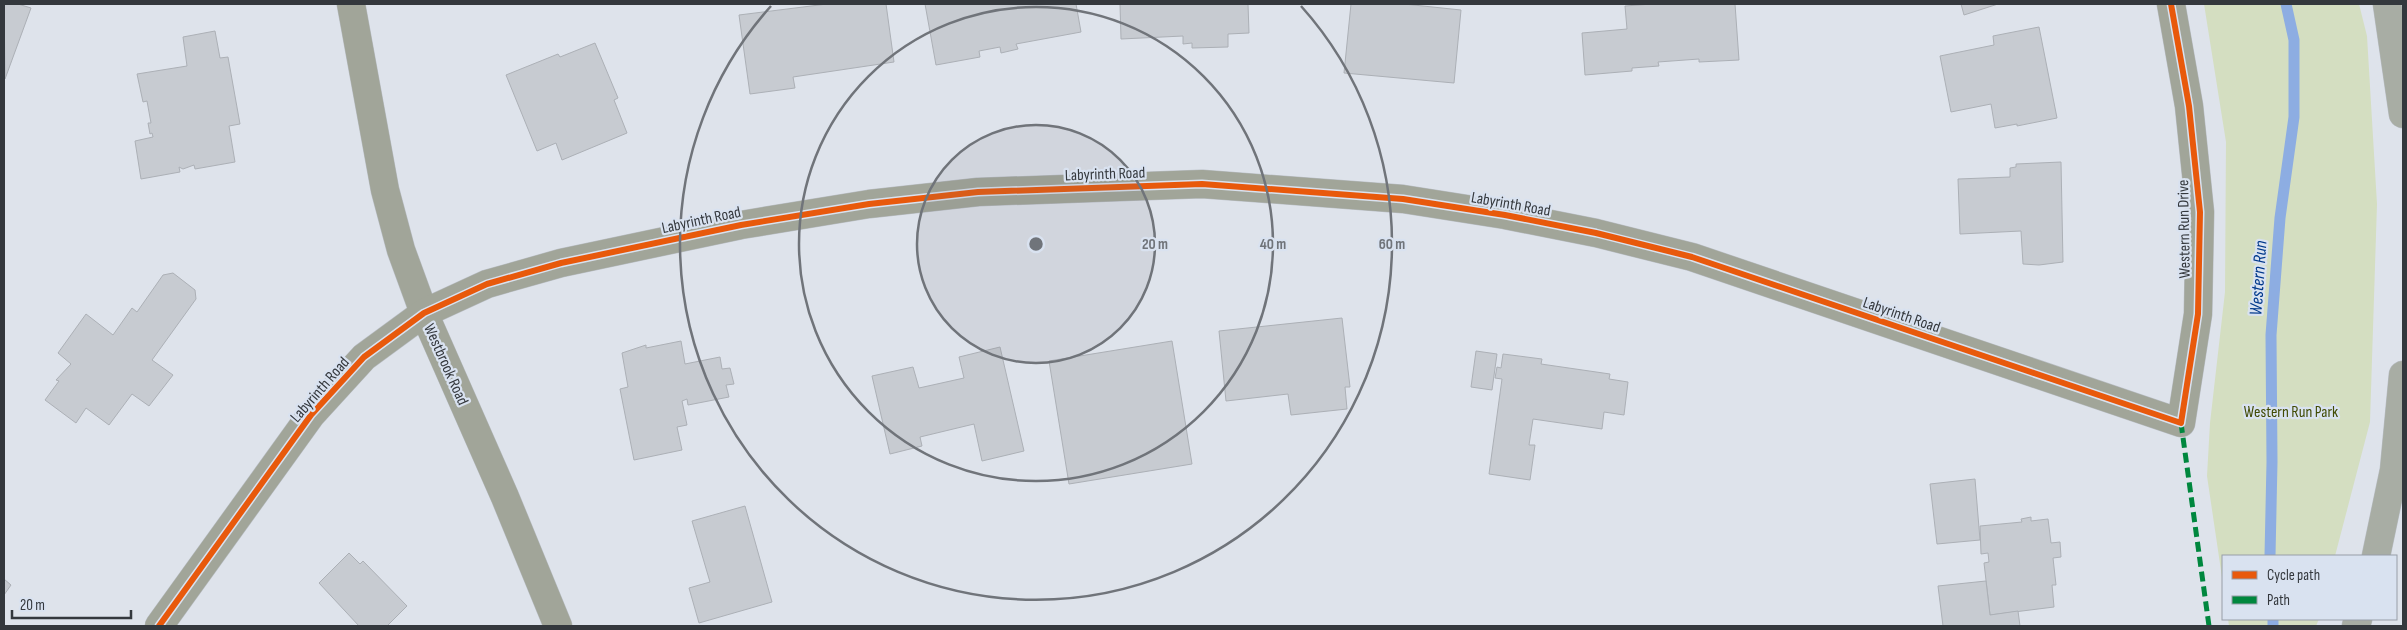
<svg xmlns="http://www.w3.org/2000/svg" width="2407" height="630" font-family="'Sofia Sans Condensed',sans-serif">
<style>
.green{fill:#d4dec1}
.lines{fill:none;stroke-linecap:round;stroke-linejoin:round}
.stream{stroke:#8dade2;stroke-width:11}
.building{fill:#c7cbd1;stroke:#acb0b6}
.minor-casing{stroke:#b9bec4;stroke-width:29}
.secondary-casing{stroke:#b9bec4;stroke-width:29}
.minor{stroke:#a1a599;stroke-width:28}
.secondary{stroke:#a8ada4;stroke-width:28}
.quiet{stroke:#00873e;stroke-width:5;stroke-dasharray:10 5;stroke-linecap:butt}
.cycleway-casing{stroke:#d9e2f0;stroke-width:9}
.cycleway{stroke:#e8590c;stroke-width:6}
.ring{fill:none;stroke:#70747a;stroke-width:2.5}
.labels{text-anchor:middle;stroke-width:4.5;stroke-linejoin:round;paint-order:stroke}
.street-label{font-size:16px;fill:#34383d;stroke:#d9e2f0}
.park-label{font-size:16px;fill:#414b04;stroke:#d9e2f0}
.water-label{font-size:18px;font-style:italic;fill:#01398b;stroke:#d9e2f0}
.centre{fill:#70747a;stroke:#d9e2f0;stroke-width:2.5}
.ring-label{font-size:15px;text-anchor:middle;font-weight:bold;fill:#70747a;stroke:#d9e2f0;stroke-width:4.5;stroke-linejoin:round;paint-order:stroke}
</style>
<rect width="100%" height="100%" fill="#dee3eb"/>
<!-- green -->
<g class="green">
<polygon points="2204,4 2359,4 2367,36 2377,204 2370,422 2335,556 2223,556 2223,584 2207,476 2210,423 2225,292 2226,142"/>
<polygon points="2228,619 2319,619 2316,626 2229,626"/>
</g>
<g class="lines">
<!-- stream -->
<g class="stream">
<polyline points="2270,556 2272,462 2271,335 2280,218 2294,117 2294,40 2286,4"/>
<polyline points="2273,619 2273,626"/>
</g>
</g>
<!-- building -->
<g class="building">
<polygon points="4,4 18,4 31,8 5,79"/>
<polygon points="827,4 886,4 894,62 793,77 795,88 750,94 739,15"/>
<polygon points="925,4 1076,4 1081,32 1016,44 1018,49 1001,53 1000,47 979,51 980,57 936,65"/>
<polygon points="1120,4 1248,4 1249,33 1228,34 1228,47 1192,48 1192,43 1183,44 1183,36 1121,39"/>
<polygon points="1351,4 1404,4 1461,10 1454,83 1344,73"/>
<polygon points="1652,4 1735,4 1739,60 1699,62 1699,59 1658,62 1659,66 1632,68 1632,71 1585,75 1582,33 1627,29 1625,6"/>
<polygon points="1961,4 1998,4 1964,15"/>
<polygon points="2039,27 2057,118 2017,126 2017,124 1995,128 1991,104 1951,112 1940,56 1994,45 1993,36"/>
<polygon points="215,31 220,58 228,57 240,124 229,126 235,162 195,169 194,165 183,169 179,167 180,172 141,179 135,141 153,137 152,133 150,134 148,123 151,123 147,101 143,102 137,74 187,66 183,37"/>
<polygon points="595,43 618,98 614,100 627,133 562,160 556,143 537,151 506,75 558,54 560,57"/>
<polygon points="2061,162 2063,262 2039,265 2023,264 2021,231 1960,234 1958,179 2010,177 2010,168 2016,167 2016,164"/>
<polygon points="173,273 195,290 196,299 152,360 173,375 149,406 132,394 109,425 86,408 76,423 45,400 59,381 56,380 71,364 58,353 86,314 113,335 132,308 137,312 163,275"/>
<polygon points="1342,318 1350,387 1345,387 1347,409 1291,415 1288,394 1226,401 1219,331"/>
<polygon points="681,341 685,364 720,357 722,369 730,368 734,384 726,385 729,397 688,405 687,399 682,401 687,425 677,427 682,450 634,460 620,389 628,387 622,353 646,345 646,348"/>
<polygon points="1172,341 1192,464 1069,484 1049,361"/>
<polygon points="1000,347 1024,451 982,461 974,424 920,437 922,446 890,454 872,376 913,367 919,388 964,378 959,357"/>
<polygon points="1476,351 1497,354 1492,390 1471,387"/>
<polygon points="1503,354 1542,359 1541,364 1610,374 1609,379 1628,382 1624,415 1604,412 1602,429 1533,419 1529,445 1535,445 1530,480 1489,474 1502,379 1495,378 1497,367 1501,368"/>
<polygon points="1975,479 1980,540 1937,544 1930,484"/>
<polygon points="745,506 772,602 699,623 689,588 710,582 692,521"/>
<polygon points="2031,517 2031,521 2048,519 2051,543 2060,542 2061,557 2053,558 2056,585 2052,585 2054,607 1990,615 1984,563 1989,562 1988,553 1981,554 1980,526 2022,522 2021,519"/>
<polygon points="349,553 360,564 363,561 407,606 387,626 359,626 319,583"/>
<polygon points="4,579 11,585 4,595"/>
<polygon points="1986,581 1990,615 2018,611 2020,626 1943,626 1938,586"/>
</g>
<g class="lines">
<defs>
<g id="minor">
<polyline points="351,4 385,190 401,250 424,313 505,497 558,626"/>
<polyline points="159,626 311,415 364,357 424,313 487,284 561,263 741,225 869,204 978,192 1202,184 1403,199 1505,215 1596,233 1692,257 2181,423 2198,314 2200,212 2189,106 2171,4"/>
</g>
<g id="secondary">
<polyline points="2387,4 2403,114"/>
<polyline points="2376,556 2394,470 2403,375"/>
<polyline points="2356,626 2358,619"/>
</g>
</defs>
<!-- minor casing -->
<use href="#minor" class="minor-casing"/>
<!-- secondary casing -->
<use href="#secondary" class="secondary-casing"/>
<!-- minor -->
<use href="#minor" class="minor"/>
<!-- secondary -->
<use href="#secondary" class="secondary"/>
<!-- quiet -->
<polyline class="quiet" points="2181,423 2209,626"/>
<defs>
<polyline id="cycleway" points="159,626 311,415 364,357 424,313 487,284 561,263 741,225 869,204 978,192 1202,184 1403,199 1505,215 1596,233 1692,257 2181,423 2198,314 2200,212 2189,106 2171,4"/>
</defs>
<!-- cycleway casing -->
<use href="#cycleway" class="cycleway-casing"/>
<!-- cycleway -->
<use href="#cycleway" class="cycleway"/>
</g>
<!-- distance rings -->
<circle cx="1036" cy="244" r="119" fill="#70747a" fill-opacity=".12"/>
<g class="ring">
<circle cx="1036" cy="244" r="119"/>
<circle cx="1036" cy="244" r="237"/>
<path d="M1301 6A356 356 0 1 1 771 6"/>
</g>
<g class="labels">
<!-- street labels -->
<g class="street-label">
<text transform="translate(1105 173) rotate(-2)" y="6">Labyrinth Road</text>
<text transform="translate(1511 203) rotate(10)" y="6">Labyrinth Road</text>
<text transform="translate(701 219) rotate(-12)" y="6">Labyrinth Road</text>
<text transform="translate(2183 229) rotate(-91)" y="6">Western Run Drive</text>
<text transform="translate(1902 314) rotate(19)" y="6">Labyrinth Road</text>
<text transform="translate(447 364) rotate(66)" y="6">Westbrook Road</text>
<text transform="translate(319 389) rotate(-49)" y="6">Labyrinth Road</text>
</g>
<!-- park labels -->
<g class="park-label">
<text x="2291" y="417">Western Run Park</text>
</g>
<!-- water labels -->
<g class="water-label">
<text transform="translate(2258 278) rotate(-86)" y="6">Western Run</text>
</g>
</g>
<circle cx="1036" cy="244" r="8" class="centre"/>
<g class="ring-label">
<text x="1155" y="249">20 m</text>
<text x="1273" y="249">40 m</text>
<text x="1392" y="249">60 m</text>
</g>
<!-- border -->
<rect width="2407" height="630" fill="none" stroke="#34383d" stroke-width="10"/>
<!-- legend -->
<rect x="2222" y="555" width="175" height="65" fill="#d9e2f0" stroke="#979ea8"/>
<rect x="2232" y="571" width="25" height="8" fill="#e8590c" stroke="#979ea8"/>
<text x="2267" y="580" font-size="15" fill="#34383d">Cycle path</text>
<rect x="2232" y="596" width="25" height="8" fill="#00873e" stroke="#979ea8"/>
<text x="2267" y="605" font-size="15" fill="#34383d">Path</text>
<!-- scale -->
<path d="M12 610v8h119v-8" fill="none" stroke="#34383d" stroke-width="2.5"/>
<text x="20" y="610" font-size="15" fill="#34383d" stroke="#d9e2f0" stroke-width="4" paint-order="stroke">20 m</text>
</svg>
